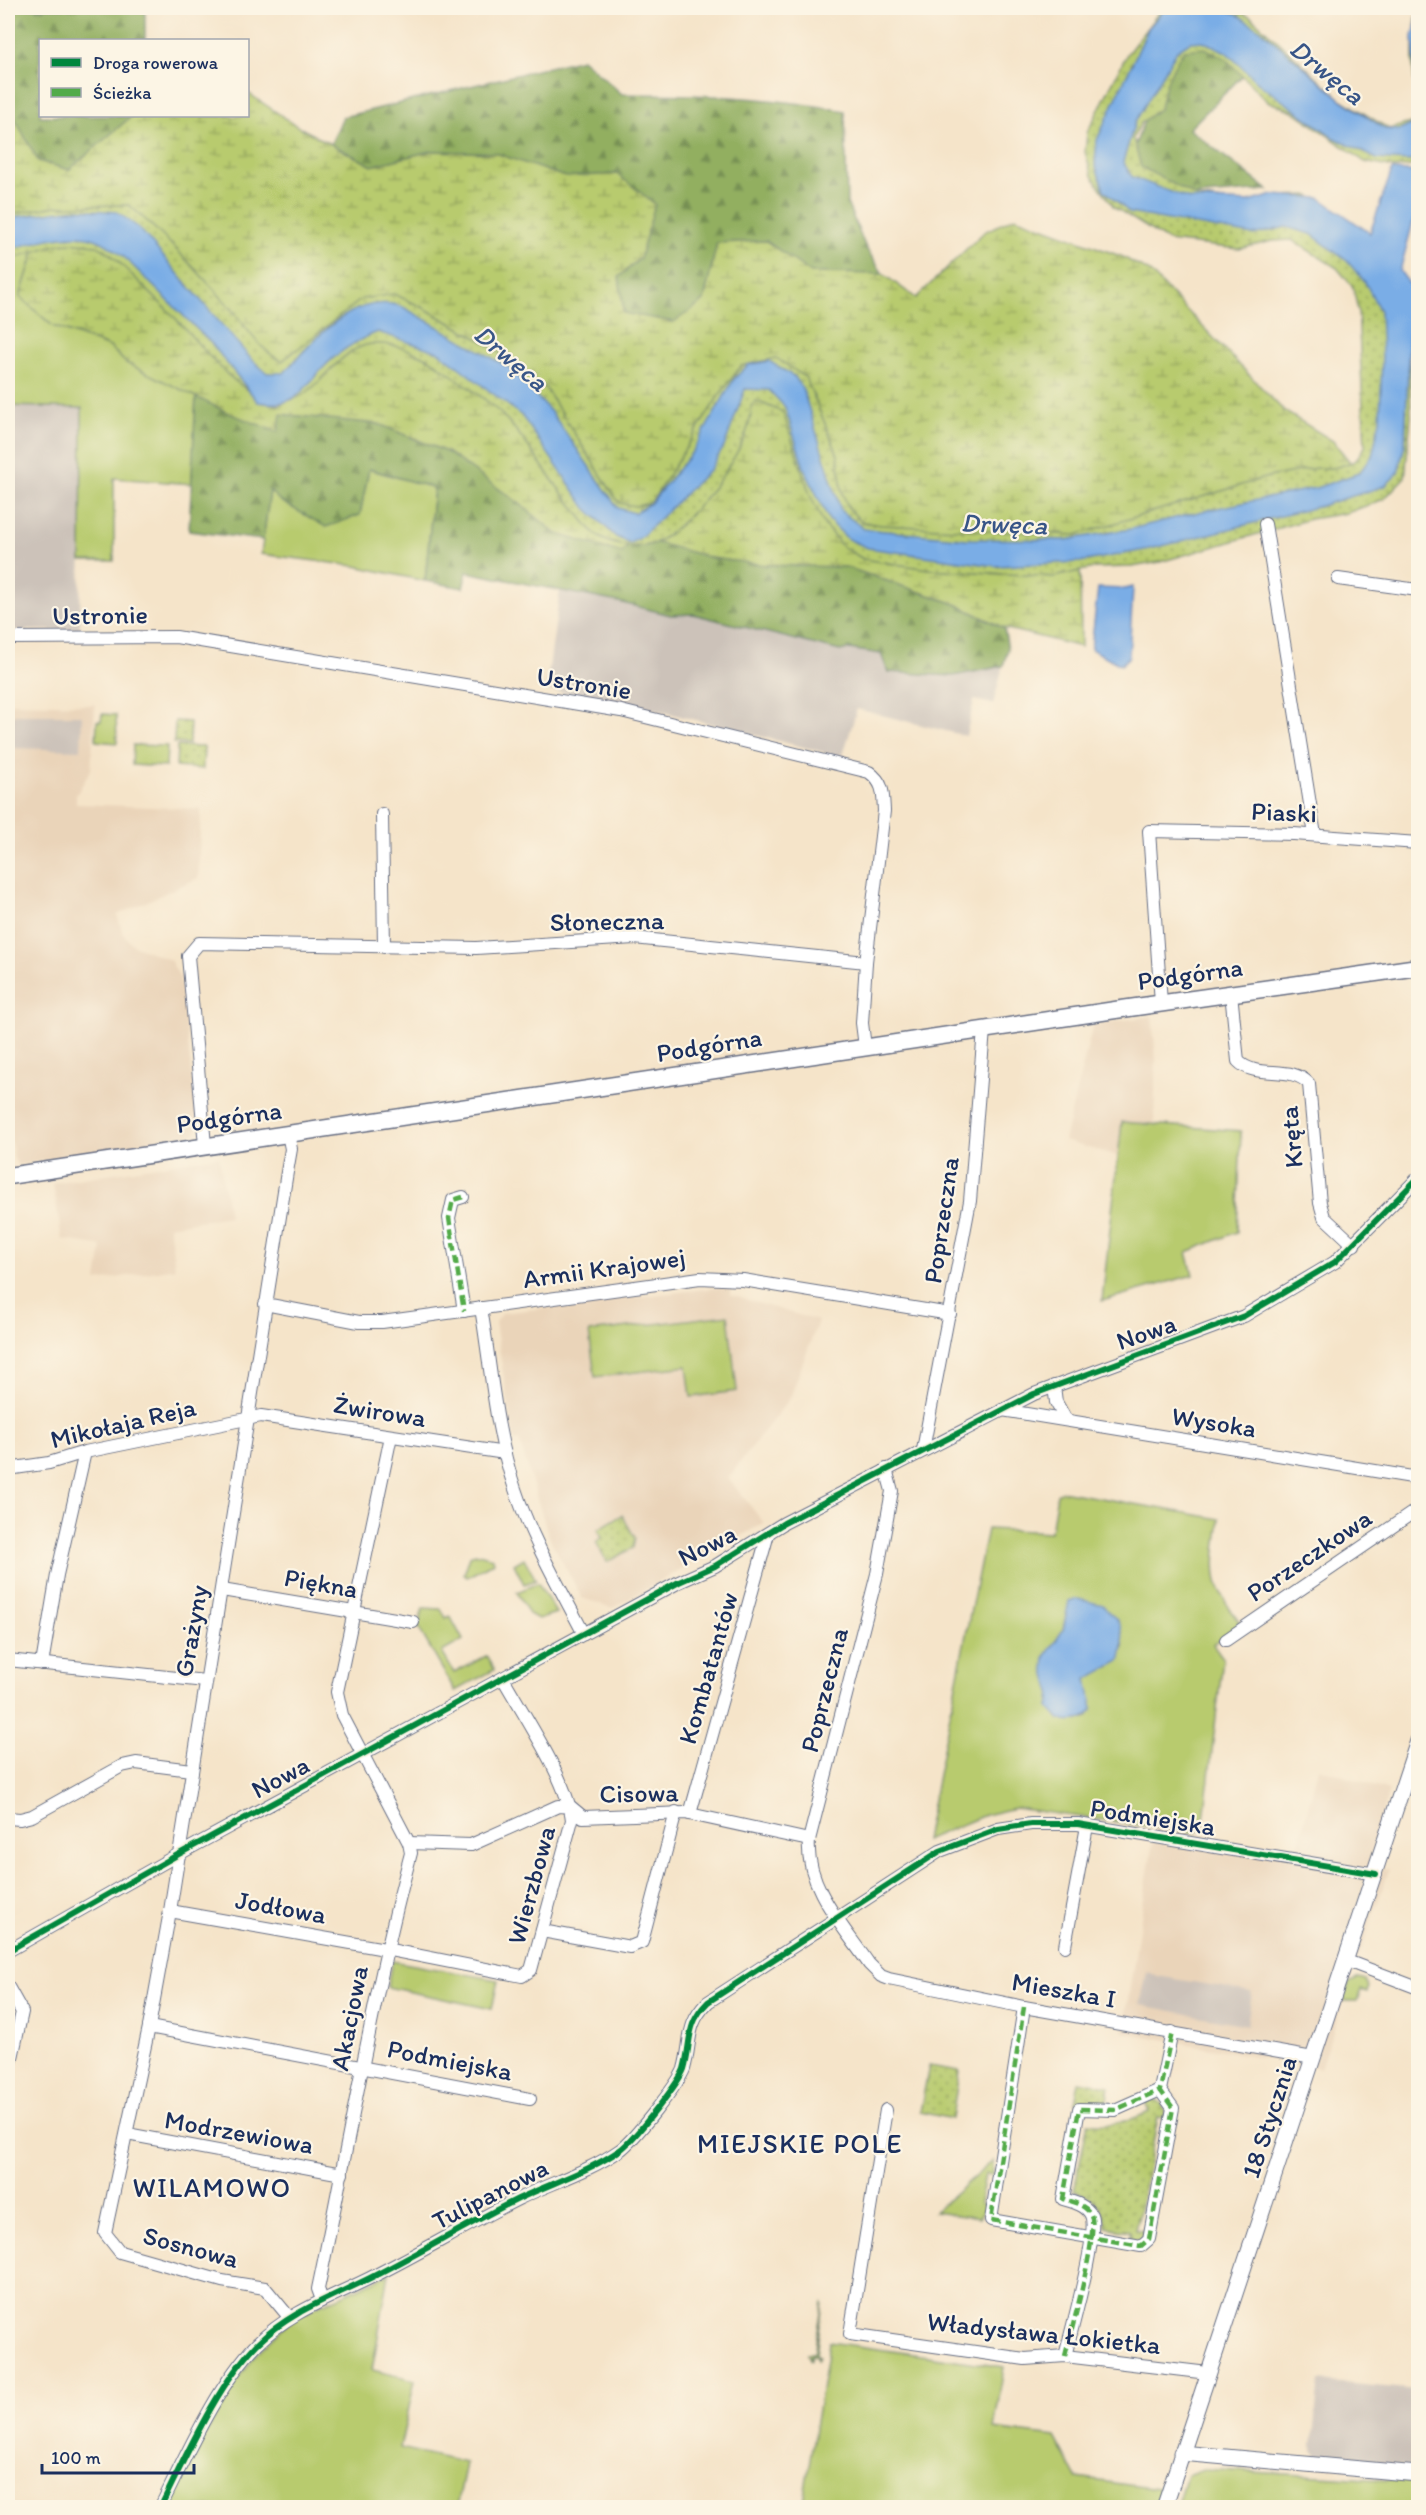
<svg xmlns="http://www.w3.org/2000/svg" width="1426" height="2515" font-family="Itim,sans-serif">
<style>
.built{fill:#ead4b9}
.industrial{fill:#ccc2b9}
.green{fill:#b8cb6e;stroke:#6a7d66;stroke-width:1.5;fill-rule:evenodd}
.forest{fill:url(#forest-firs);stroke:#566f60;stroke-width:1.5}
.wetland{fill:url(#wetland-marsh);stroke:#6a7d66;stroke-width:1.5}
.park{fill:url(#park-dots);stroke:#6a7d66;stroke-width:1.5}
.water{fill:#7aade6;stroke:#4a6ea2;stroke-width:1.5}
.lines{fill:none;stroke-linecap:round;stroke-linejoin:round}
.minor-casing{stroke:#676e83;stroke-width:14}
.tertiary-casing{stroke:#676e83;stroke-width:17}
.secondary-casing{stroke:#676e83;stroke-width:19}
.minor{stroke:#fff;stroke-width:12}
.tertiary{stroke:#fff;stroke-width:15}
.secondary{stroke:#fff;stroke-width:16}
.quiet{stroke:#52ab49;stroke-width:4.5;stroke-dasharray:9 4.5;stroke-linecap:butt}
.cycleway-casing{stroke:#fcf5e5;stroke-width:10}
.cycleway{stroke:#00873e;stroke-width:6}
.labels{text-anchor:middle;stroke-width:4.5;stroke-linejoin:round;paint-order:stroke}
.street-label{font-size:26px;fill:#1b2f5e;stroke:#fcf5e5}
.water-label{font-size:27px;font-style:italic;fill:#385587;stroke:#fcf5e5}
.neighbourhood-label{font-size:27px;letter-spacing:1.5px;fill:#1b2f5e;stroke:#fcf5e5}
</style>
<defs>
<pattern id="forest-firs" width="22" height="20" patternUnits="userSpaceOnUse" patternTransform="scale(1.5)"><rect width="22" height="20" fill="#92af61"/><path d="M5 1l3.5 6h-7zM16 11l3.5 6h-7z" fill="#768f53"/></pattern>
<pattern id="wetland-marsh" width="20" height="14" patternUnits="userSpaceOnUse" patternTransform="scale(1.5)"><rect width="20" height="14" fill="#b8cb6e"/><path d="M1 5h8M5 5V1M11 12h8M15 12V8" fill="none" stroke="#95a55e"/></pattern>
<pattern id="park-dots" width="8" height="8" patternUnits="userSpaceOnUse" patternTransform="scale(1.5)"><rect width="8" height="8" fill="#b8cb6e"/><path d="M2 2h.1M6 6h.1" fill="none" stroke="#95a55e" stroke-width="1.8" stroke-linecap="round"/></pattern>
</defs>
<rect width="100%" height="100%" fill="#fcf5e5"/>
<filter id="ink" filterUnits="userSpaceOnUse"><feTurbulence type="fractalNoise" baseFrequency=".0167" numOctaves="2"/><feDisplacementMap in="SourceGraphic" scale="12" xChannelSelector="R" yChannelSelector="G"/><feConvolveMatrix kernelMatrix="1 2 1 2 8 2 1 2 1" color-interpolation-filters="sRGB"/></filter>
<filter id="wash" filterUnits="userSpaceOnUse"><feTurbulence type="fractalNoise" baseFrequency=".008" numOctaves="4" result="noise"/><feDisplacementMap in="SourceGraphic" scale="24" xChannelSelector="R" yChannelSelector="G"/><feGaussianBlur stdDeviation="1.35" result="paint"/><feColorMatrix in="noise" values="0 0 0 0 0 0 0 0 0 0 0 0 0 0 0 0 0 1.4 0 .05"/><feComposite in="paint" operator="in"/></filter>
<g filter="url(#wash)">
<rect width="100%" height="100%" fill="#f5e4c9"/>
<!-- built -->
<g class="built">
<polygon points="8,703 95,705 91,770 76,795 76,804 201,809 198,878 117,915 123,934 133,945 170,960 180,978 198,1127 195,1134 17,1165 14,1158 8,1122"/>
<polygon points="1152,1016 1156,1060 1154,1124 1122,1122 1118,1156 1064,1141 1093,1025"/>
<polygon points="219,1156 229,1216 169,1226 175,1268 97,1281 102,1246 62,1239 53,1183"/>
<polygon points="730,1286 731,1295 818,1321 790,1398 728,1478 764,1523 613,1608 582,1598 549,1537 519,1440 514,1441 495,1322 503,1313"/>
<polygon points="1318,1768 1389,1791 1369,1863 1389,1870 1320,2068 1123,2032 1155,1828 1297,1852"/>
</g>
<!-- industrial -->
<g class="industrial">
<polygon points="8,406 82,408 80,630 8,630"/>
<polygon points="560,590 671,615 693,614 840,651 849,649 881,654 888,672 953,676 1003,666 993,704 974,700 966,736 857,709 843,755 835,755 644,707 546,690"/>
<polygon points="11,715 82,715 81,750 10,748"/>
<polygon points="1147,1972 1157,1976 1252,1992 1247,2025 1140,2005"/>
<polygon points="1319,2381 1418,2390 1418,2466 1319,2460 1312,2446"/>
</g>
<!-- green -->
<g class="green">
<polygon points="38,240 20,297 53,326 110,347 126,363 196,396 193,484 114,478 114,561 81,561 82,408 8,406 8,250"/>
<polygon points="368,469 434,488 425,581 355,566 261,554 270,490 360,514"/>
<polygon points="102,714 116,715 117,743 96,741 97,721 101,721"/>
<polygon points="133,745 167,746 166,767 132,765"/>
<polygon points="1122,1122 1241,1131 1237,1232 1187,1252 1193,1275 1102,1301"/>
<polygon points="728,1315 737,1391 691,1397 687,1366 595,1377 589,1332"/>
<path d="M1061,1491L1220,1519C1214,1568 1208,1582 1240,1623L1213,1644L1223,1658L1203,1827L1195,1833L1015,1808L985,1815L925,1840L987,1529L1051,1532L1057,1494ZM1067,1611L1117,1620L1124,1647L1109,1668L1096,1672L1087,1679L1089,1716C1074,1726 1063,1716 1049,1708L1051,1693L1045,1657L1063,1630Z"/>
<polygon points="475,1553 493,1558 494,1562 467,1577 464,1574 470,1556"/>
<polygon points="524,1558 536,1580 524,1584 514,1564"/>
<polygon points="538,1583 556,1613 538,1619 529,1614 517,1592"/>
<polygon points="423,1608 441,1609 446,1618 450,1616 463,1640 442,1652 454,1673 486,1656 494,1670 455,1691 418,1627"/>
<polygon points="392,1961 498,1980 492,2009 387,1987"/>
<polygon points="1359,1978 1366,1980 1369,1987 1367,1992 1361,1990 1357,2001 1343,2001 1349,1983"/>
<polygon points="993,2161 993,2175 985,2174 980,2203 987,2206 979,2218 934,2212"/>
<polygon points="389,2274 372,2370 415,2380 400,2448 466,2463 457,2507 166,2508 226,2397 257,2353 295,2316"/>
<polygon points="823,2302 816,2354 819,2356 817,2361 817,2356 811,2355 811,2361 807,2353 814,2353"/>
<polygon points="829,2342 1004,2367 994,2429 1055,2437 1077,2478 1166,2490 1159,2508 802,2508"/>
<polygon points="1203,2469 1418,2482 1418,2507 1177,2507 1187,2475"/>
</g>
<!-- forest -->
<g class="forest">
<polygon points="8,8 145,8 145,40 40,40 40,116 132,116 69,170 38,161 8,106"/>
<path d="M1187,46C1214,47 1225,56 1245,73L1189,129L1268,190L1190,196L1130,163C1139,124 1160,90 1179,54Z"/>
<path d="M582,59L622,94C697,94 771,97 845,111L847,203L866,248L883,274L811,273L766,241L717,243L704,301L675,322L624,314L619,277L640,258L617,174L565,177L495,153L431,151L372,166L331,144L343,117Z"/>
<polygon points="196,396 277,432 280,414 379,424 447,452 519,503 557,534 630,543 640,538 766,565 846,567 956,604 1004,628 1008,649 1003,666 953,676 888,672 881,654 849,649 840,651 693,614 671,615 618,602 467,572 463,588 425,581 434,488 369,469 360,515 326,527 280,501 270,491 263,540 189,531"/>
</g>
<!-- wetland -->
<g class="wetland">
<polygon points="248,93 297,126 372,166 431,151 495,153 565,177 617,174 655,204 640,258 619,277 624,313 674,322 704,301 717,243 766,241 811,273 883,274 916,298 984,232 1015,217 1123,257 1150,272 1284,411 1333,441 1359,473 1065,540 967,539 851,521 782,367 651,503 634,513 619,508 403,307 284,373 139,228 8,218 8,106 38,161 69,170 132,116 248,116"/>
<polygon points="92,238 211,343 258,402 279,405 300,395 357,340 402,338 522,416 630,543 622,553 557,534 519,503 447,452 379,424 281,414 278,432 231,414 126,363 110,347 53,326 20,297 38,240"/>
<polygon points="745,389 785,407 829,520 1080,562 1081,647 1004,628 956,604 846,567 766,565 712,558 640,538"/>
</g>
<!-- park -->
<g class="park">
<path d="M1169,8H1231L1251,17L1341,99L1389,129L1414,122L1418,113V165L1394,168L1365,162L1293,111L1267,101L1225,58L1205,48L1184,50C1171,68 1164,86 1160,108L1141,123L1133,138L1141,167L1197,197L1249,205L1280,196L1308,195L1364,229L1399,287L1409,344L1411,416L1405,477L1384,499L1347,513L1310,519L1160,562L1132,567L1094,568L1054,577L928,569L863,559L843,547L825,526L810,495L783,412L756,401L751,406C755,445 689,526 655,543C642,549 614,546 601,538C590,532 580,515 572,505C549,479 532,448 509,422C492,403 472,390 452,375C443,369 433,360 423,356C406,348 385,341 366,345C329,355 314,410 271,400C234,391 203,348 178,321C162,304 145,288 129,272C117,261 106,246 89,244C53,239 39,253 8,259V214L58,206L129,205C165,236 196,269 228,305C246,325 257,349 282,361L362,299L394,294L422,307L488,344L546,389L619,503L635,506L651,503L718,397L741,366L776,358L806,378L838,455L842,492L848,507L861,522L881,525L1076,535L1268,477L1316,468H1334L1355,461L1365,447L1358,311L1353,287L1337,268L1292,240L1272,241L1239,249L1168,241L1114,207L1092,176L1085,152L1087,133L1127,54L1159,12Z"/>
<path d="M1418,8V101C1410,69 1412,40 1418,8Z"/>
<polygon points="175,721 190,722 189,744 174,743"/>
<polygon points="177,746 204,747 203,769 176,767"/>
<polygon points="622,1515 635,1538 633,1548 607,1562 596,1542 602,1537 598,1529"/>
<polygon points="929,2066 959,2071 952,2119 920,2112"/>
<polygon points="1079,2081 1109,2086 1106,2107 1075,2102"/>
<path d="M1153,2100L1161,2103L1165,2110V2118L1158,2117L1136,2230L1144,2231L1141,2240H1130V2231L1106,2227C1104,2206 1094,2196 1074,2191L1088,2123C1111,2127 1129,2121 1149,2112L1145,2103Z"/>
</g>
<!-- water -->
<g class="water">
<path d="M1166,8H1219L1235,13L1262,31L1342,100L1385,129L1400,130L1415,123L1418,107L1413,37L1418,14V158L1409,161L1377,159L1335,138L1262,86L1226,52L1203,41L1190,42L1177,50L1135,122L1123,162L1132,177L1189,199L1249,202L1273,195L1320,198L1370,233L1392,170L1418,172V203L1400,271L1411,286L1405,444L1398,473L1385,486L1317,507L1150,549L1080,562L996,566L868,548L848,539L829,520L804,468L785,407L769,390L745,389L724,447L710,469L640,538L630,543L616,537L586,508L522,416L439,352L378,332C357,340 339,351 323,368C299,393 296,408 258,402L211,343L123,256C114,249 105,242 95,239C72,230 30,243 8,250V218L77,209L117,212L139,228L251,359L267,373H284C314,340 354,290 403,307L510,368L551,412L618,508L634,513L651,503L693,451L734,379L748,365L769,361L795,377L803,390L841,511L864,529L967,539L1065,540L1131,529L1203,511L1316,488L1359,473L1372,456L1380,420L1382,355L1380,311L1365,282L1347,261L1311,234L1286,227L1253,235L1130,213L1104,190L1095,164L1097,140L1149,27Z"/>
<polygon points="1133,587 1129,657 1121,665 1091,649 1098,588 1125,589"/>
<path d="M1078,1599L1103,1605C1107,1612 1111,1613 1116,1619C1125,1630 1124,1648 1120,1661L1087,1679L1093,1709C1085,1722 1074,1721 1060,1720L1049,1708L1051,1693L1044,1668L1045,1657L1063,1630L1069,1601Z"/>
</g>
</g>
<g filter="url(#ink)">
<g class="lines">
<defs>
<g id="minor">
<polyline points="1265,524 1315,835"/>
<polyline points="1338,579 1418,590"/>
<path d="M8,638L176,637L621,711L869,772C884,783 883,793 884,811L866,962L862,1023L865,1047"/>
<polyline points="382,814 384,947"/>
<path d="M1231,993L1238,1061C1256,1080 1292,1064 1309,1084L1320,1203L1324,1217L1354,1245"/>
<polyline points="1161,1003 1149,831 1294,834 1418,843"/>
<polyline points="288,1134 291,1149 287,1172 170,1911 149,2027 105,2233 120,2252 222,2281 265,2288 289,2317"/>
<polyline points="205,1145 188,956 199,943 476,948 634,938 866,962"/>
<polyline points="463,1197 453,1200 449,1218 464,1311"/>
<polyline points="265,1304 359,1322 382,1322 700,1278 743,1280 950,1314"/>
<path d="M481,1308C491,1367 495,1431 515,1489C532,1540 559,1586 584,1634"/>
<polyline points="1054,1386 1056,1402 1066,1420"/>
<polyline points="1002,1410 1418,1478"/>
<polyline points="923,1450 970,1201 984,1030"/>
<polyline points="8,1469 49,1463 85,1452 261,1416 505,1453"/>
<path d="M886,1469L892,1491L877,1574L809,1840C805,1886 844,1927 869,1964L881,1976L889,1979L1024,2007L1313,2058"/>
<polyline points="222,1590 413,1622"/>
<polyline points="1226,1640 1418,1509"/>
<polyline points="8,1660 205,1681"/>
<polyline points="42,1664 57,1575 85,1452"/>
<polyline points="690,1814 768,1534"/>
<polyline points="8,1818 20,1819 32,1816 122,1766 136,1763 191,1770"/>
<polyline points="409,1843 471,1845 558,1806 571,1807 583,1817 685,1813 809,1840"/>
<path d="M170,1911L385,1949L522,1976L531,1970L572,1820C568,1781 523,1714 503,1678"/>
<polyline points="542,1931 630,1947 642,1942 676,1812"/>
<polyline points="1065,1946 1087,1826"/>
<polyline points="8,1951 179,1854 679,1582 715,1566 784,1523 1034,1394 1244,1316 1335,1262 1418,1178"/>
<polyline points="1347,1961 1418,1988"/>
<polyline points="8,1987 22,2012 8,2076"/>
<polyline points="1024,2007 991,2220 1141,2246 1149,2239 1173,2108 1160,2090 1172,2032"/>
<polyline points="149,2027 530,2099"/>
<polyline points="886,2110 850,2334 1025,2359 1065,2356 1208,2373"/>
<polyline points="127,2134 342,2174"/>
<path d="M322,2300L318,2289C349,2143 372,1998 411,1853L409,1843L342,1715L337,1692L391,1436"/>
<path d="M1065,2356C1071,2332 1099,2232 1091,2215C1086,2205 1073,2202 1063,2199L1079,2109L1115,2110L1160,2090"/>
<path d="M160,2508C186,2456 217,2385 257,2344C289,2312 330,2298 370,2278C420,2253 468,2224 518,2199C551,2183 590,2171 620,2150C633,2141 679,2083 684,2069C692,2041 685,2025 708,2002L940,1851L998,1829L1031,1824H1078L1376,1874"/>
</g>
<g id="tertiary">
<polyline points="1181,2453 1418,2474"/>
<polyline points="1164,2508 1418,1741"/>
</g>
<polyline id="secondary" points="8,1176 1122,1009 1418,967"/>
</defs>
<!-- minor casing -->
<use href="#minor" class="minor-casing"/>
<!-- tertiary casing -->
<use href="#tertiary" class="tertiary-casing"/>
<!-- secondary casing -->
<use href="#secondary" class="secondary-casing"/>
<!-- minor -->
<use href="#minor" class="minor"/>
<!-- tertiary -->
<use href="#tertiary" class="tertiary"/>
<!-- secondary -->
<use href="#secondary" class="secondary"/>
<!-- quiet -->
<g class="quiet">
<polyline points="463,1197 453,1200 449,1218 464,1311"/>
<polyline points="1024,2007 991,2220 1141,2246 1149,2239 1173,2108 1160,2090 1172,2032"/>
<path d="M1065,2356C1071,2332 1099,2232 1091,2215C1086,2205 1073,2202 1063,2199L1079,2109L1115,2110L1160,2090"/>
</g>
<defs>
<g id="cycleway">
<polyline points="8,1951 179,1854 679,1582 715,1566 784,1523 1034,1394 1244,1316 1335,1262 1418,1178"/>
<path d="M160,2508C186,2456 217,2385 257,2344C289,2312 330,2298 370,2278C420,2253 468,2224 518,2199C551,2183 590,2171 620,2150C633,2141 679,2083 684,2069C692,2041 685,2025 708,2002L940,1851L998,1829L1031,1824H1078L1376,1874"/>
</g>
</defs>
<!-- cycleway casing -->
<use href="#cycleway" class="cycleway-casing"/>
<!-- cycleway -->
<use href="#cycleway" class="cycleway"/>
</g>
</g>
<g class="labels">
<!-- street labels -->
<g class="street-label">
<text transform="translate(100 615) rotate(-1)" y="9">Ustronie</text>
<text transform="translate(584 683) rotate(9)" y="9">Ustronie</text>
<text transform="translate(1284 812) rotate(2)" y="9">Piaski</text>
<text transform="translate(607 921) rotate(-1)" y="9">Słoneczna</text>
<text transform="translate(1190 974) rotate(-8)" y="9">Podgórna</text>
<text transform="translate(709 1045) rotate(-9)" y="9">Podgórna</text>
<text transform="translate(229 1117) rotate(-8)" y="9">Podgórna</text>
<text transform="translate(1291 1137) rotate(-95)" y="9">Kręta</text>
<text transform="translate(941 1220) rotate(-82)" y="9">Poprzeczna</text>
<text transform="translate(604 1268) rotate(-8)" y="9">Armii Krajowej</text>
<text transform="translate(1146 1332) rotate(-19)" y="9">Nowa</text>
<text transform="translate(380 1411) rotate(9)" y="9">Żwirowa</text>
<text transform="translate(1214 1422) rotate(9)" y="9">Wysoka</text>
<text transform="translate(123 1423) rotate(-13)" y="9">Mikołaja Reja</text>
<text transform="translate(707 1545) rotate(-27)" y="9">Nowa</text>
<text transform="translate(1309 1555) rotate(-34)" y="9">Porzeczkowa</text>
<text transform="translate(321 1583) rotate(10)" y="9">Piękna</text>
<text transform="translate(191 1631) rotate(-80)" y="9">Grażyny</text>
<text transform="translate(708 1668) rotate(-74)" y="9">Kombatantów</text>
<text transform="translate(824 1690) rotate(-76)" y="9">Poprzeczna</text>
<text transform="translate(280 1777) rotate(-28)" y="9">Nowa</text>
<text transform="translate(639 1793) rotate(-1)" y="9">Cisowa</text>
<text transform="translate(1153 1817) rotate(9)" y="9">Podmiejska</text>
<text transform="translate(531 1885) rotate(-75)" y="9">Wierzbowa</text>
<text transform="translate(281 1907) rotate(10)" y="9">Jodłowa</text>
<text transform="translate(1064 1990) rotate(10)" y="9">Mieszka I</text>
<text transform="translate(349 2018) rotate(-79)" y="9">Akacjowa</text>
<text transform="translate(450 2060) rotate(11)" y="9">Podmiejska</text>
<text transform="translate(1269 2117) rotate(-72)" y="9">18 Stycznia</text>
<text transform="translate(239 2132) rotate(10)" y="9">Modrzewiowa</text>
<text transform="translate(490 2194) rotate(-27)" y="9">Tulipanowa</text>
<text transform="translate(191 2247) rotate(15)" y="9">Sosnowa</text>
<text transform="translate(1044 2333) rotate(6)" y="9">Władysława Łokietka</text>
</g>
<!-- water labels -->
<g class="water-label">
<text transform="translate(1327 72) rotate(39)" y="9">Drwęca</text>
<text transform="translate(511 358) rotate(40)" y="9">Drwęca</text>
<text transform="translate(1004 524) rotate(2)" y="9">Drwęca</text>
</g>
<!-- neighbourhood labels -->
<g class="neighbourhood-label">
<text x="800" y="2153">MIEJSKIE POLE</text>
<text x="212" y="2197">WILAMOWO</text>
</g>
</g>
<!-- margin -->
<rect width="1426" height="2515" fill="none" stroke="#fcf5e5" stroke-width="30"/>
<!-- legend -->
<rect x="39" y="39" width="210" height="78" fill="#fcf5e5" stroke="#a2a6af" stroke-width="1.5"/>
<rect x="51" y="58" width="30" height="9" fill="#00873e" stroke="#a2a6af" stroke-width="1.5"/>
<text x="93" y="69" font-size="18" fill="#1b2f5e">Droga rowerowa</text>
<rect x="51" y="88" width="30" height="9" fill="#52ab49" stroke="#a2a6af" stroke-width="1.5"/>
<text x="93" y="99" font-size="18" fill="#1b2f5e">Ścieżka</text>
<!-- scale -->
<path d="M42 2464v9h152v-9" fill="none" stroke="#1b2f5e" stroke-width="3"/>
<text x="51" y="2464" font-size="18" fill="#1b2f5e" stroke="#fcf5e5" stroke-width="4.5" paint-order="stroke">100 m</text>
</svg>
